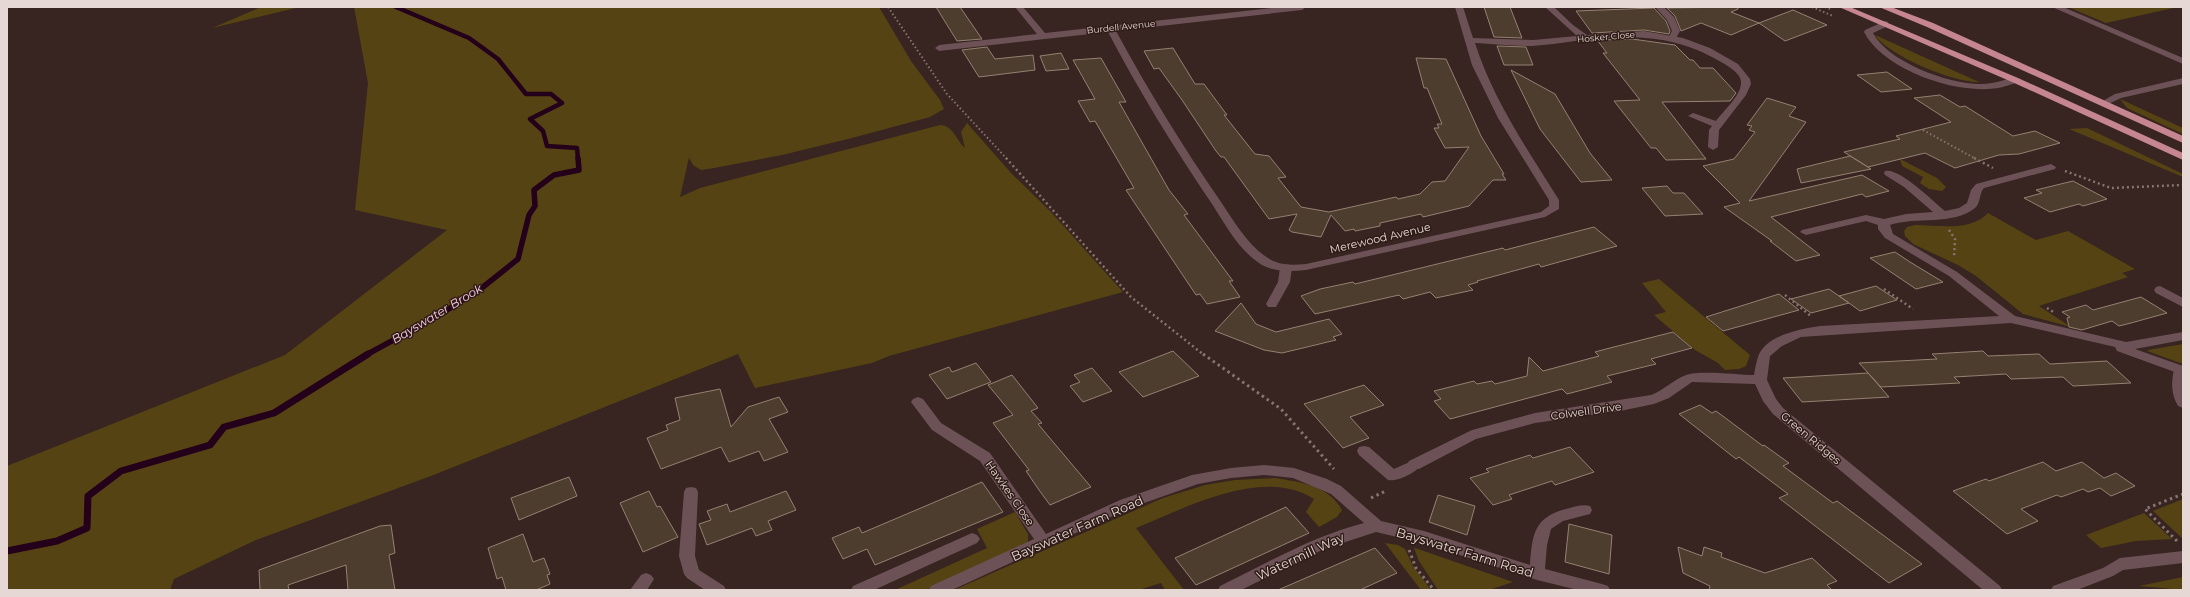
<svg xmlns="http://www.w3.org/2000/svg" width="2190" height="597" font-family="Montserrat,sans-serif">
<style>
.green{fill:#564313}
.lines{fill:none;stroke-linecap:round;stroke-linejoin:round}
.stream-far2{stroke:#25001a;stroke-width:4.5}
.stream-far1{stroke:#25001a;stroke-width:5.5}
.stream{stroke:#25001a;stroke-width:7}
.building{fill:#4d3d2f;stroke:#948172}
.path-far2{stroke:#867471;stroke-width:2;stroke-dasharray:1.5 2.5;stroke-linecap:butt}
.path-far1{stroke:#867471;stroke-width:2.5;stroke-dasharray:2 3;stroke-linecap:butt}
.path{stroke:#867471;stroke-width:3;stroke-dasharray:2.5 3.5;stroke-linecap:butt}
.lane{fill:#6c5256;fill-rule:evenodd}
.street{fill:#6c5256;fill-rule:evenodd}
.highway{fill:#c68691;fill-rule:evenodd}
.labels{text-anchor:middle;stroke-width:3;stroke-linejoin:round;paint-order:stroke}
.far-street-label{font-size:9px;fill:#e6d8d5;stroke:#2e1b16}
.street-label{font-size:11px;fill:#e6d8d5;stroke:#2e1b16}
.water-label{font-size:12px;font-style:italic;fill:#fccce9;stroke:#2e1b16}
.near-street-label{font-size:13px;fill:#e6d8d5;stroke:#2e1b16}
</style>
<rect width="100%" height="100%" fill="#382420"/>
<!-- green -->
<g class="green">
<polygon points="261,7 300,7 212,28"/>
<path d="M354,7H879L911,61L940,100L944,109L930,117L852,138L782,155L714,168L701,170L693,165L689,158L690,153L680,197L700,188L940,125C953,125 956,140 965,148L961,132L967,123L1011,173L1050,211L1123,292L889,356L872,363L755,388L738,354L431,476L256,540L174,579L170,590H7V466L285,355L447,230L355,210L368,83Z"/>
<polygon points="2068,7 2178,7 2106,23"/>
<path d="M1875,35L1979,82C1954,83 1889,56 1875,35Z"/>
<polygon points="2120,99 2183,128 2183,134 2127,108"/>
<polygon points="2087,128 2183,174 2183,177 2069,129"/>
<polygon points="1900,159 1937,178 1946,187 1942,191 1929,189 1920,183 1923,177 1902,166"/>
<path d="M1988,213L2036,240L2068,231L2135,269L2122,273L2128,277L2039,306L2071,327L2023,314L1976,276L1958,265L1913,244L1905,236L1904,231L1907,227L1915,225C1939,225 1970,232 1988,213Z"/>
<polygon points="1659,279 1750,355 1746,366 1739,369 1725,370 1718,363 1695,350 1654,315 1666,312 1642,283"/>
<polygon points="2183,344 2183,364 2147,351 2148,350"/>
<path d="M1275,478C1301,482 1329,486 1342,510L1337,517L1319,527L1306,512L1314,499C1262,466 1186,508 1136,528L1184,590H1165L1161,583L1138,590H954L1163,498L1205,485L1235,480Z"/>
<polygon points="2183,499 2183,539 2153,511"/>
<polygon points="1015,512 1028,534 1028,542 1021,549 926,590 895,590 987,548 977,529"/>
<polygon points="2144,513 2172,539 2136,541 2101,548 2086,535"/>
<polygon points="1385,543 1398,545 1405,549 1413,566 1431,590 1421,590"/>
<polygon points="1414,548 1421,550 1513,582 1489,590 1438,590 1419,561"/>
<polygon points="2183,577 2183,590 2139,586"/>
</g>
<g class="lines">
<!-- stream-far2 -->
<polyline class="stream-far2" points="396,7 469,38 498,59 526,94 551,94 562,103 530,119 543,131 547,146 577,148 578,159"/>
<!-- stream-far1 -->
<polyline class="stream-far1" points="366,355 441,314 483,287 518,259 529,215 535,206 534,190 554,175 579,170 578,158"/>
<!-- stream -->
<polyline class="stream" points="7,551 57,541 87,528 88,496 121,471 210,445 224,427 274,413 368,354"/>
</g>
<!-- building -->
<g class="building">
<polygon points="936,7 960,7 982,39 957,41"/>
<polygon points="1484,7 1510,7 1522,38 1494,37"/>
<polygon points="1738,7 1738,9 1731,12 1759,23 1793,10 1827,25 1785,41 1759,23 1731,35 1701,23 1681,31 1675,16 1667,8"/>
<polygon points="1654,8 1666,21 1670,31 1669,34 1644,30 1592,33 1576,11"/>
<polygon points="1632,39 1675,45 1690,60 1693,60 1700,68 1713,68 1736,93 1730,101 1662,102 1706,159 1666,160 1656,148 1651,148 1614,101 1640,100 1603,53 1607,53 1597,40"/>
<polygon points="1497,46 1526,47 1533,65 1504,65"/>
<polygon points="987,47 995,59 1033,55 1035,70 979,77 962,50"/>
<polygon points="1173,48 1195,84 1204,84 1227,115 1224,115 1255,154 1269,156 1286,177 1278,178 1301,207 1329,212 1396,197 1398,199 1420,194 1432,182 1445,181 1469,147 1445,148 1434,128 1439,128 1437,124 1442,124 1427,88 1424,88 1416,58 1446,59 1481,136 1504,174 1502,174 1506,180 1493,180 1469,206 1423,217 1421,214 1380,223 1380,226 1355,231 1354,229 1345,231 1331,215 1321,237 1292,232 1289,230 1297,214 1269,219 1224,157 1221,157 1216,151 1182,100 1159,68 1154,69 1144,51"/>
<polygon points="1061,53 1069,69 1046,71 1040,56"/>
<polygon points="1101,58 1126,102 1119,102 1169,190 1188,214 1184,215 1233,281 1229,281 1240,297 1207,304 1200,294 1196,295 1126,190 1134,188 1095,121 1090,122 1078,101 1095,99 1073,60"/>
<polygon points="1511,70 1555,94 1590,153 1612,180 1581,182 1540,129"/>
<polygon points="1887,72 1912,89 1881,92 1857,75"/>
<polygon points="1940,95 1960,107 1965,106 2013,136 2035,131 2060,143 2019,154 1999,155 1955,168 1925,153 1868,167 1844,152 1900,139 1896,136 1951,122 1914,98"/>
<polygon points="1767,98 1796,107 1789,116 1806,122 1749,201 1862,175 1889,191 1866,197 1862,194 1771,217 1820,255 1796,261 1770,241 1772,241 1724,207 1740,203 1703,166 1734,159 1755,132 1749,130 1752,126 1747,125"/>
<polygon points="1850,156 1871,169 1801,183 1797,169"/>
<polygon points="2073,181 2107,199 2083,206 2079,204 2050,212 2024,198 2042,193 2036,190"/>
<polygon points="1667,186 1673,193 1684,193 1703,214 1665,216 1642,188"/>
<polygon points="1594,227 1617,246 1541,267 1539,264 1477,281 1478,282 1468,285 1473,290 1436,298 1430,292 1403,299 1399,295 1315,314 1301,296 1320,289 1353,282 1355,284 1503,248 1505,250"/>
<polygon points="1895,252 1910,262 1943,282 1916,289 1870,258"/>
<polygon points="1876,286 1897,300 1860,311 1849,303 1811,313 1791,299 1829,289 1849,303 1839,296"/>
<polygon points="1779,294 1799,310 1723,331 1706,317"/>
<polygon points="2141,297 2167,313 2131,323 2119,326 2112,321 2082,330 2069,327 2067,318 2070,317 2062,312 2086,305 2093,310"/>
<polygon points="1241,303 1256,324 1276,332 1329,319 1342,334 1333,337 1336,340 1282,353 1264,350 1215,331"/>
<polygon points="1673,332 1692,348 1651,359 1656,364 1607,376 1612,382 1567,394 1562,389 1450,419 1434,401 1441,399 1434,391 1474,381 1477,384 1492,381 1495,384 1527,376 1529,357 1543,371 1599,356 1595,352 1606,349"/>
<polygon points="1173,351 1199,376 1143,397 1119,372"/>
<polygon points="1983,351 1988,356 2039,354 2050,364 2107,361 2131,383 2073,386 2063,377 2011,379 2006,374 1954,377 1960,383 1881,387 1859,363 1937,359 1932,354"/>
<polygon points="976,363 991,382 947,399 929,375 949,367 952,372"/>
<polygon points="1092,368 1112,391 1083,402 1070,386 1080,382 1074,375"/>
<polygon points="1868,373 1889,397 1802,402 1783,378"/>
<polygon points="1012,375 1038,408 1031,411 1042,423 1038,424 1091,487 1050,505 1039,490 1026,471 1029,470 993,423 1013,415 988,385"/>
<polygon points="1364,385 1384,405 1350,417 1369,438 1343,448 1304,404"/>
<polygon points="720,389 731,427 748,407 779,397 788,412 769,419 788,452 764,461 759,451 729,462 721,447 661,469 647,438 668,430 666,425 680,420 675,398"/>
<polygon points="1700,405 1712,413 1716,411 1763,446 1764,445 1789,463 1783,466 1833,503 1837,501 1922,564 1889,583 1779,498 1788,494 1739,457 1736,459 1679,414"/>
<polygon points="1570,447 1594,472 1555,485 1552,481 1509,495 1512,499 1493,505 1470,478 1489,472 1486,469 1530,455 1533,458"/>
<polygon points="2043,462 2056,471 2082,462 2104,478 2116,473 2135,486 2111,496 2100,488 2088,492 2083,489 2061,497 2057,495 2021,509 2038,521 2007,534 1953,491 1986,479 1989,481"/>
<polygon points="569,477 577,496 519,520 511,498"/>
<polygon points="982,482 1003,512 875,565 867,549 843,559 832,538 859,527 862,533"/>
<polygon points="649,491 657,507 660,506 678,537 643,552 620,503"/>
<polygon points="786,491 796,510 768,521 772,530 756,536 752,528 707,545 699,524 711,520 707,511 727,504 730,512"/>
<polygon points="1438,495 1475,506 1467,535 1429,522"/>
<polygon points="1286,507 1309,533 1196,585 1175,558"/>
<polygon points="1569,524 1612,535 1609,574 1565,562"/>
<polygon points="391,525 395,553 389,555 395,590 348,590 346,565 288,585 289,590 260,590 259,570 380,526"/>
<polygon points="523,534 533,562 544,558 550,574 547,575 550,584 536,590 506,590 502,577 497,579 488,548"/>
<polygon points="1678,547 1702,556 1704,547 1722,553 1721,557 1765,573 1812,558 1837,581 1827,585 1832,590 1709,590 1710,586 1683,573"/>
<polygon points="1375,548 1397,573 1360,590 1278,590"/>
</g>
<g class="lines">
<!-- path-far2 -->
<g class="path-far2">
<polyline points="888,7 947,94 1007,159"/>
<polyline points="1812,7 1833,16"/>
<polyline points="1825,7 1830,9"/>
<polyline points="1923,130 1976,159"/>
</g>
<!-- path-far1 -->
<g class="path-far1">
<polyline points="1006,158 1131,297 1204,355"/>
<polyline points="1974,158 1993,168"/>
<polyline points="2065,171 2111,188 2183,185"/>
<polyline points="1949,230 1955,239 1954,258"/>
<polyline points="1884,289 1913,309"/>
<polyline points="1785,295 1812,317"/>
<polyline points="2047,308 2055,313"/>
</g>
<!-- path -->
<g class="path">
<polyline points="1203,354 1281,409 1334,469"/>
<polyline points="1371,498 1386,491"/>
<polyline points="2177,541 2145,509 2183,494"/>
<polyline points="1409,550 1416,568 1434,590"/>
</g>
<!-- lane -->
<g class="lane">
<polygon points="1655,7 1664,7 1674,17 1680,31 1675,40 1668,38 1672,31 1667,20"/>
<polygon points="2052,7 2063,7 2183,58 2183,64"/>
<polygon points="2183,78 2183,84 2121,98 2104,106 2099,103 2115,94"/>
<polygon points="1286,265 1292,268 1290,282 1276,307 1268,307 1266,304 1278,282 1280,268"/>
<polygon points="2160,286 2183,298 2183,307 2156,293 2154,290 2156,287"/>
<path d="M2180,365L2183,366V408L2178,406C2171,394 2171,383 2174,369Z"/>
<path d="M1364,446L1369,447L1394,469L1414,460L1419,461L1421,465C1416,473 1397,482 1388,480L1359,455L1357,451L1359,447Z"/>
<polygon points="646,573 651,575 654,579 647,590 630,590 641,575"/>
</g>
<!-- street -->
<g class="street">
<path d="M1015,7H1023L1045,33L1280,7H1306L1302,10L1116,31C1148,90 1183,147 1221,202C1234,221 1248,246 1268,258C1279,266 1293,265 1306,264L1541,212L1549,206V200L1498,118L1472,65L1455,7H1463L1473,38L1533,40L1577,36L1545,7H1554L1573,25L1587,35L1644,31L1683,38L1710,48L1738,64L1750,79L1751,84L1746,95L1719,130L1718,147L1713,150L1708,147L1709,130L1712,126L1688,116L1693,113L1716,121C1723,111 1741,96 1741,83C1742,74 1728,66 1721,62C1671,33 1630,35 1575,41C1561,43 1546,45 1532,46C1513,46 1494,44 1475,43C1493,100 1528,150 1559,200V209L1545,217L1306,270C1290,272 1272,272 1259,263C1238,249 1225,224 1212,204C1174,148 1139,91 1108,32L939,51L935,48L939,45L1037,34Z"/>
<path d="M1885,21L1888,22V26L1873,33C1888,62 1950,85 1982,84C1993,84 2004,80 2015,77L2020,80C2016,84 2008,85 2003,87C1961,97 1884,71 1864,32L1865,30Z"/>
<path d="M2051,164L2056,167L2055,169L1984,188C1979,193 1981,203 1975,208C1953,226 1916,216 1890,225L1893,234L1957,272L2015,316L2126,342L2183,332V340L2135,349L2183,366V375L2117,351L2115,347L2011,323L1801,337L1782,346L1770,356L1767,380L1776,399L1783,408L2000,586L2002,590H1983L1773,414L1763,401L1755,384L1692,382L1669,398L1654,404L1620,411L1535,423L1476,439L1419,469H1409L1407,465L1409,461L1472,430L1535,413L1651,395C1664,390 1673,380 1686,375C1700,370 1738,375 1754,375C1755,369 1756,363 1758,357C1765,335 1801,329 1820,326L1999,316L1949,276L1885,238L1878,229V225L1866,221L1806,235L1800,232L1802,230L1866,215L1884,219L1906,214L1933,212L1904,187L1885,175L1884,173L1885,171C1899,167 1934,202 1945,211L1959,208L1967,203L1971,190L1976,184Z"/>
<path d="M918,397L923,399L941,423L990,453L1046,534L1120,500L1192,475L1231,468L1264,465L1294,468L1327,479L1341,486L1381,521L1424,531L1530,565C1532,535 1534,517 1566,509C1574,507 1582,504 1590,506L1592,510L1590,514L1563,521L1551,529L1547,545L1545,569L1602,584L1608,586L1610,590H1578L1537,580L1423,543L1376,532L1324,549L1241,590H1218L1220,586C1267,563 1313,536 1364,523L1331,494L1293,478L1264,475L1231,478L1198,484L1130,508L952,590H929L931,586L1034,539L980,461L932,430L911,402L913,399Z"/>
<polygon points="691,487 696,488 698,492 695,556 699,570 724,586 726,590 705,590 687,578 684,574 679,556 684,492 686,488"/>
<polygon points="972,533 977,535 980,539 977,543 874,590 851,590 853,586"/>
<polygon points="2183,551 2183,563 2123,570 2113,576 2077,590 2051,590 2053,586 2103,568 2120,558"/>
</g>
<!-- highway -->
<g class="highway">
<polygon points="1839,7 1850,7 2018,78 2183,153 2183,160 2012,82"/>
<polygon points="1879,7 1891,7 1933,23 2183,136 2183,143 1927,27"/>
</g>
</g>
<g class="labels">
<!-- far-street labels -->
<g class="far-street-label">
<text transform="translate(1121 27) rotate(-6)" y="3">Burdell Avenue</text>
<text transform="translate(1606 37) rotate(-5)" y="3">Hosker Close</text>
</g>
<!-- street labels -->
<g class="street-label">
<text transform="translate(1380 238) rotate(-13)" y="4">Merewood Avenue</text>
<text transform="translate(1586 411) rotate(-8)" y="4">Colwell Drive</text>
<text transform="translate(1811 438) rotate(40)" y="4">Green Ridges</text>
<text transform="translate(1010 493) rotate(55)" y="4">Hawkes Close</text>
</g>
<!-- water labels -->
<g class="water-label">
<text transform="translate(437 314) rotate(-31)" y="4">Bayswater Brook</text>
</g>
<!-- near-street labels -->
<g class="near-street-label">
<text transform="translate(1077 528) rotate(-24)" y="5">Bayswater Farm Road</text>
<text transform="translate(1465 552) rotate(17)" y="5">Bayswater Farm Road</text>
<text transform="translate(1300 556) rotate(-25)" y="5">Watermill Way</text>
</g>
</g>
<!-- border -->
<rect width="2190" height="597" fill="none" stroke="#e6d8d5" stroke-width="16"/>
</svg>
